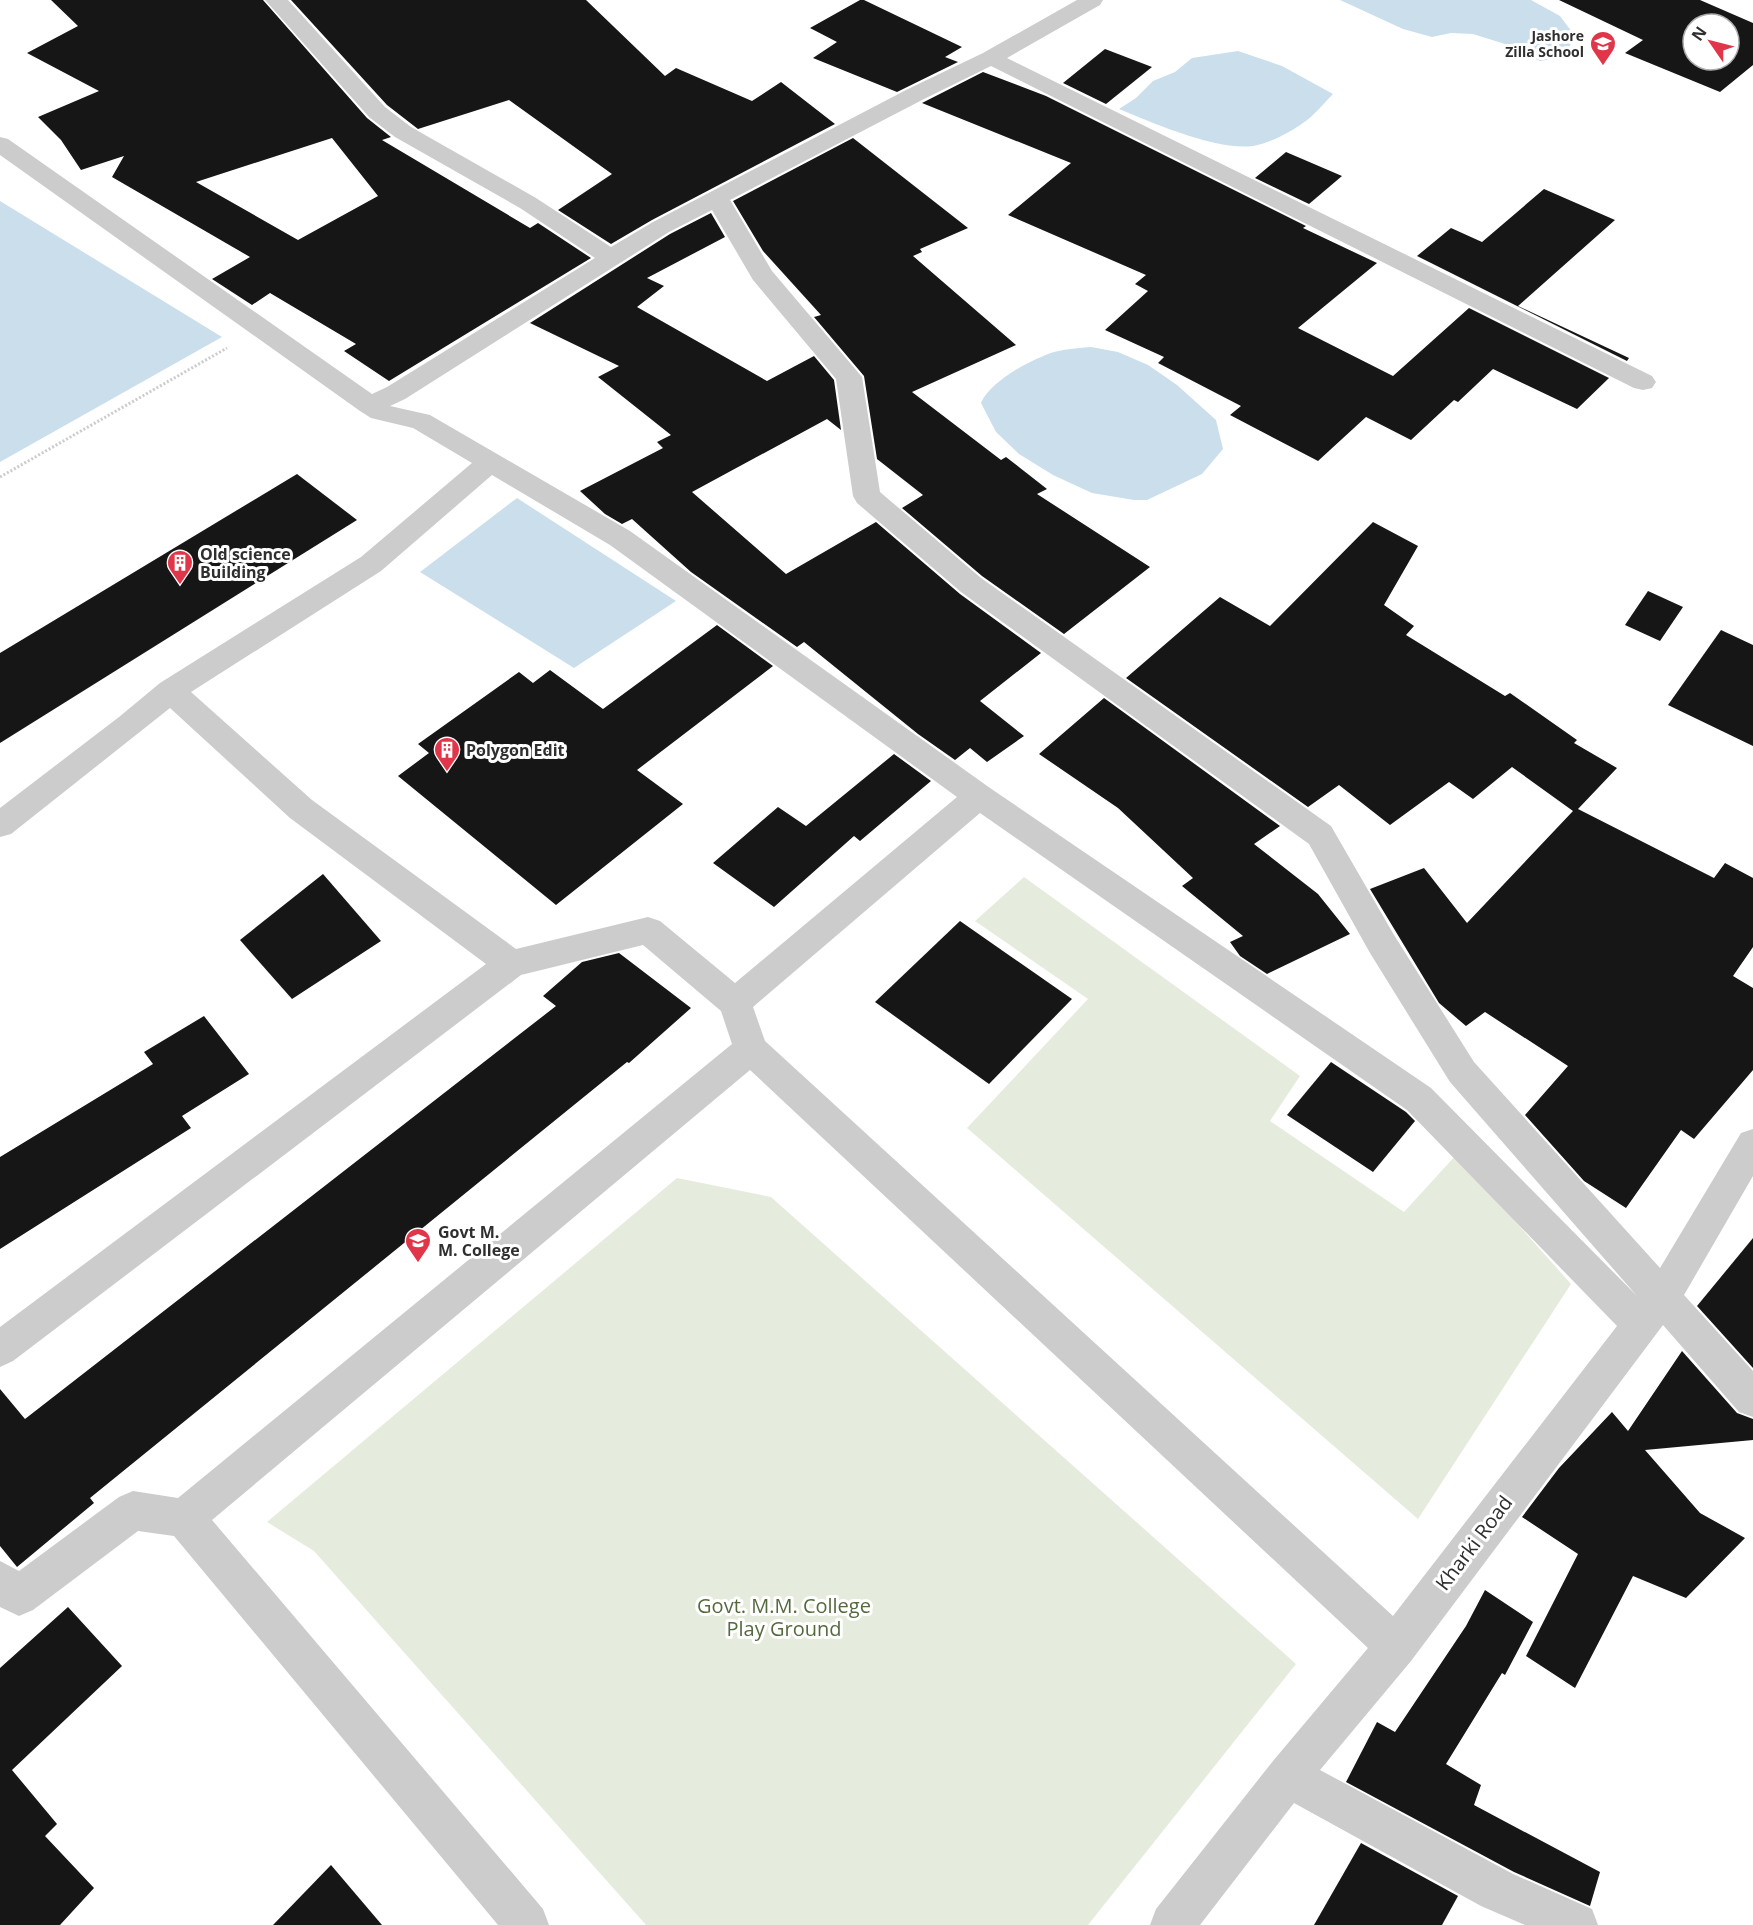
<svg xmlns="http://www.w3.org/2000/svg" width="1753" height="1925" font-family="'Open Sans',sans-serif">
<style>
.green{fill:#e6ecdd}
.water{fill:#cadfeb}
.building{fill:#161616;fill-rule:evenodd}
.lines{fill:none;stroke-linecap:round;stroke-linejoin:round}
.path{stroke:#ccc;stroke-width:3;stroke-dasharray:2 2;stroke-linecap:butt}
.street{fill:#ccc;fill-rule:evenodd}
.labels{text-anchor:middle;stroke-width:6;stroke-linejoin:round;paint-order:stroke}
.far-poi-label{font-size:14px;font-weight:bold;fill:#2f2f2f;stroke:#fff;text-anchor:end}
.poi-label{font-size:16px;font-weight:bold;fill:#2f2f2f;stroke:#fff;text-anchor:start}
.near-street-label{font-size:20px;fill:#2f2f2f;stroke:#fff}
.near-park-label{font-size:20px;fill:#546a3d;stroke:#fff}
</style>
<rect width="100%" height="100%" fill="#fff"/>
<!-- green -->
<g class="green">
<polygon points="1024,877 1300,1076 1270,1121 1404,1212 1456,1155 1571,1284 1418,1519 967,1128 1088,999 975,921"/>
<polygon points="677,1178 771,1197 1296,1664 1088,1925 646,1925 314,1551 267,1522"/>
</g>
<!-- water -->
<g class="water">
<polygon points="1340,0 1531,0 1560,16 1575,36 1564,57 1540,61 1505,44 1473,34 1451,33 1432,37 1403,29"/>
<path d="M1238,51L1282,66L1333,94C1324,103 1314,116 1303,123C1289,133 1270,143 1253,146C1217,151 1153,123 1119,109L1136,98L1153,81L1175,72L1192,58Z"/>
<polygon points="0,201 222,337 0,462"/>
<path d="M1091,347L1118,352L1148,365L1177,385L1216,420L1223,449L1202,474L1147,500H1134L1092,493L1053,475L1019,454L996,432L981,403C990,381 1032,359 1054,352C1066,349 1079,348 1091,347Z"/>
<polygon points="517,498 676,601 574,668 420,572"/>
</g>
<!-- building -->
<g class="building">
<path d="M51,0H263L367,118L391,137L382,140L530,228L538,223L591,258L389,381L344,351L356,344L270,293L252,305L212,279L250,257L112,177L124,156L81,170L61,140L38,117L99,91L27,53L78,26ZM332,138L378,196L298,240L196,182Z"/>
<polygon points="291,0 586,0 665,76 676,68 752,101 781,82 835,124 652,220 611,244 558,210 612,174 509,100 418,129 387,105"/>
<polygon points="860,0 864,0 962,47 945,57 958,62 897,92 813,58 837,42 810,28"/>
<path d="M1559,0H1700L1753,23V65L1720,92L1625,53L1643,40ZM1693,24H1729V60H1693Z"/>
<polygon points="1105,49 1152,67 1106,104 1063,83"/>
<polygon points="983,72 1046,96 1306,226 1303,228 1377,263 1298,328 1393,376 1469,308 1609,378 1577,409 1493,369 1458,402 1454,400 1411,440 1366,417 1318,461 1230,415 1241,406 1158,363 1164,357 1105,330 1148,291 1135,284 1146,275 1008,215 1071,163 922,103"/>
<polygon points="853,138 968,228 920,249 922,252 913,256 1016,345 912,392 1001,460 1006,457 1047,489 1037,494 1150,567 1064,634 982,576 902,508 923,495 877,459 864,376 814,317 821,315 763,251 733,201"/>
<polygon points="1286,152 1342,176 1309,204 1255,178"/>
<polygon points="1544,189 1615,220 1518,306 1629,358 1627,361 1417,256 1451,228 1482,242"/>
<polygon points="711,213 725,237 647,278 664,286 637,307 767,381 814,356 834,380 841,430 827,419 692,492 786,574 876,522 960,594 1041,653 980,701 1024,736 987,762 970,748 955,760 918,734 804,642 797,647 691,572 632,519 622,524 605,514 580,491 663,448 657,442 671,435 598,377 619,366 530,323 670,234"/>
<polygon points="297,474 357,520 0,743 0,653"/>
<polygon points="1373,522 1418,546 1384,605 1414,626 1406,635 1505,696 1510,693 1577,740 1574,743 1617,768 1578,809 1714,878 1725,863 1753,878 1753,947 1733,976 1753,988 1753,1070 1694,1139 1681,1130 1626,1208 1584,1181 1525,1115 1568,1066 1485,1012 1466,1026 1439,1003 1370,889 1424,868 1467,923 1573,811 1512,767 1473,799 1449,782 1390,825 1339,785 1308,807 1126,678 1220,597 1270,626"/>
<polygon points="1648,591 1683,607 1660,641 1625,625"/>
<polygon points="717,625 773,666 637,770 683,804 556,905 398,776 429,753 418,744 519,672 533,683 550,670 603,709"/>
<polygon points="1721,630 1753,645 1753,746 1668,705"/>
<polygon points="1104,698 1280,826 1254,844 1318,894 1350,934 1267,974 1240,956 1230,942 1243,936 1182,886 1193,878 1118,808 1039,754"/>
<polygon points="894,754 931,781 860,841 854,836 774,907 713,863 778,807 806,826"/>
<polygon points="323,874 381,941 292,999 240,940"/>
<polygon points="960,921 1072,999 989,1084 875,1002"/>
<polygon points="619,953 691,1008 629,1063 627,1062 90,1498 94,1503 17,1567 0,1546 0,1389 25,1419 556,1006 543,996 582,962"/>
<polygon points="204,1016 249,1074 182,1116 191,1128 0,1249 0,1157 153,1064 144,1052"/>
<polygon points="1331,1062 1406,1112 1415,1121 1373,1172 1287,1115"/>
<polygon points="1753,1238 1753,1368 1697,1306"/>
<polygon points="1682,1351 1737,1413 1753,1419 1753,1440 1645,1450 1700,1513 1745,1538 1686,1598 1633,1576 1575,1688 1526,1656 1578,1554 1522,1517 1559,1468 1612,1412 1628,1431"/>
<polygon points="1485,1590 1533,1622 1505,1675 1502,1673 1446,1764 1481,1785 1474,1805 1600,1872 1590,1906 1514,1872 1346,1782 1377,1722 1395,1732 1466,1626"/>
<polygon points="68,1607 122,1666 12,1770 57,1824 45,1836 94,1888 60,1925 0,1925 0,1668"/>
<polygon points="1361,1843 1458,1896 1442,1925 1314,1925"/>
<polygon points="331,1865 382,1925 273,1925"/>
</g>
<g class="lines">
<!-- path -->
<polyline class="path" points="0,477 227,348"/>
<!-- street -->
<path class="street" d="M265,0H288L385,107L411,127L536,198L611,247L653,222L908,89L983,53L1077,0H1103L1100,5L1007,58L1652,376L1656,382L1652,388L1643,390L1634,388L991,66L924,99L730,200L772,271L862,377L880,492L981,578L1331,826L1394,935L1474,1062L1660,1268L1741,1133L1753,1129V1176L1684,1295L1753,1371V1417L1739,1412L1663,1325L1411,1661L1320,1770L1513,1874L1592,1909L1598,1925H1525L1481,1906L1294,1803L1200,1925H1150L1156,1909L1273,1761L1368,1648L750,1070L212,1520L543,1909L549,1925H498L174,1536L138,1531L33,1610L19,1616L0,1607V1561L19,1571L119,1497L133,1491L178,1498L732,1044L721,1011L643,945L521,975L13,1361L0,1367V1327L486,964L290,818L170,708L11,834L0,837V808L119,717L160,683L361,557L472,463L413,428L371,418L360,411L0,155V137L8,139L372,394L387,387L595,258L520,208L395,137L369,117ZM712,210L753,280L836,379L853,496L857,503L961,592L1309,844L1370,953L1450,1082L1637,1296L1431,1088L990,788L630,531L430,415L390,406L405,399L669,232ZM492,475L610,545L957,797L735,983L660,921L648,917L516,949L312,800L191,692L381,571ZM980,813L1407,1110L1617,1326L1393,1616L765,1041L753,1007Z"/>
</g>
<!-- icons -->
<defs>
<symbol id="school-pin" viewBox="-11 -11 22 30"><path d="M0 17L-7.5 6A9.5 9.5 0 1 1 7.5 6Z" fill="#e13649" stroke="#fff"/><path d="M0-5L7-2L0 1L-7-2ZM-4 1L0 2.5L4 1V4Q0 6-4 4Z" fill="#fff"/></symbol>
<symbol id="building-pin" viewBox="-11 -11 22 30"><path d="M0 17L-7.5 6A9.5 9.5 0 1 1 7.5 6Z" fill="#e13649" stroke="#fff"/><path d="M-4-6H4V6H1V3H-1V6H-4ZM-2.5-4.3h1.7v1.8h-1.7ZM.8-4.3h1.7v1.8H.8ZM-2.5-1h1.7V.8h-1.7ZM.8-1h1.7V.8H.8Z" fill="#fff"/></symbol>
<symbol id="university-pin" viewBox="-11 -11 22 30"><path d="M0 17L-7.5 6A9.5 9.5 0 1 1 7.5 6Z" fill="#e13649" stroke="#fff"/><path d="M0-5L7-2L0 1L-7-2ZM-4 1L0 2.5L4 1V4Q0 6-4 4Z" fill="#fff"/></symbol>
</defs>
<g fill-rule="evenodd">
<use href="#school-pin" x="1588" y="29" width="30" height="40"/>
<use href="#building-pin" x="165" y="548" width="30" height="40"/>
<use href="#building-pin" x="432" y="735" width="30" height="40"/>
<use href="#university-pin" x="403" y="1226" width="30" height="40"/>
</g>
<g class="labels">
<!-- far-poi labels -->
<g class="far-poi-label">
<text x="1584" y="41">Jashore<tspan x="1584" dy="16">Zilla School</tspan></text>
</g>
<!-- poi labels -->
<g class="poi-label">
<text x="200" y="560">Old science<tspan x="200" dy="18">Building</tspan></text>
<text x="466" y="756">Polygon Edit</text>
<text x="438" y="1238">Govt M.<tspan x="438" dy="18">M. College</tspan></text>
</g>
<!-- near-street labels -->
<g class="near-street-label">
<text transform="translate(1474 1543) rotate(-53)" y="7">Kharki Road</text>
</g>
<!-- near-park labels -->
<g class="near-park-label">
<text x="784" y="1613">Govt. M.M. College<tspan x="784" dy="23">Play Ground</tspan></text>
</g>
</g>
<!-- north arrow -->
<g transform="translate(1711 42) rotate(305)"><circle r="28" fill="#ffffff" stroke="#acacac" stroke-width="1.5"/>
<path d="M0-4.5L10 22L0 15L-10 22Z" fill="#e13649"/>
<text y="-9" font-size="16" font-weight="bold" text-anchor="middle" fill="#2f2f2f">N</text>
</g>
</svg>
